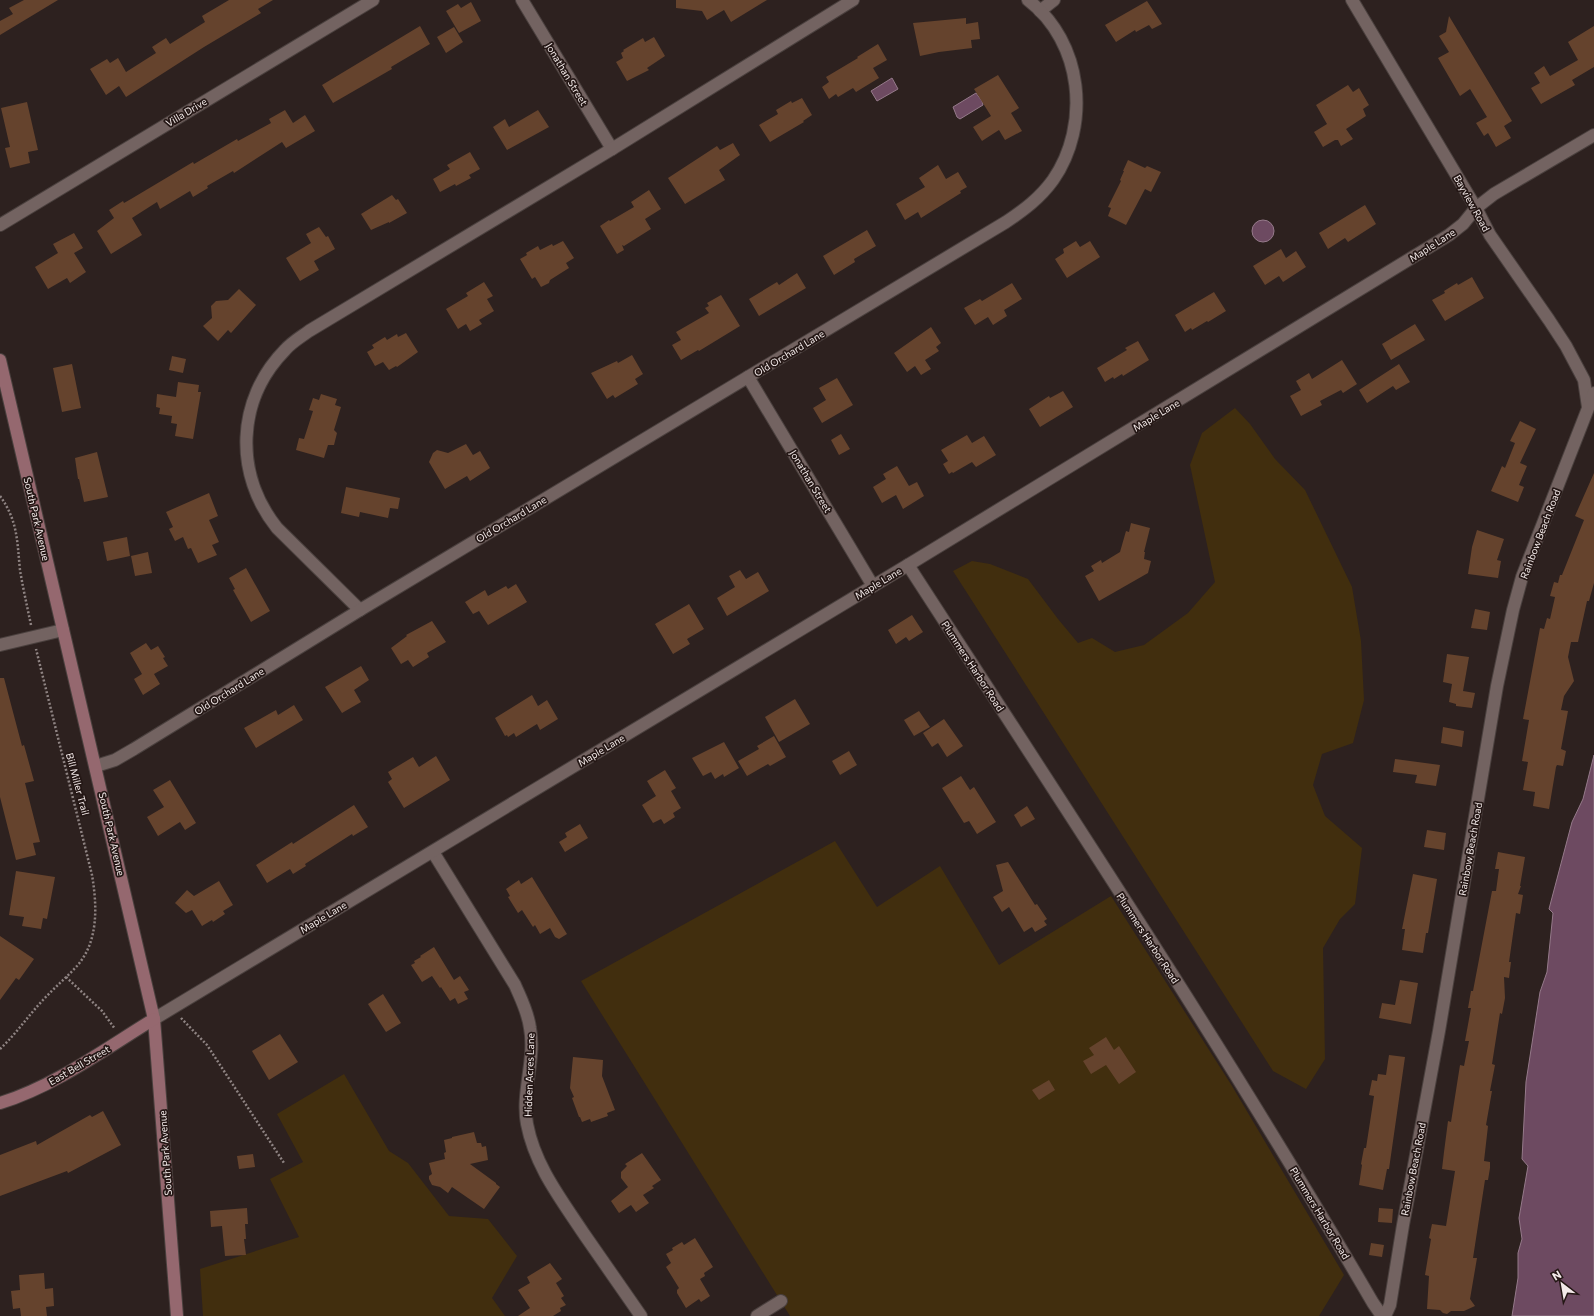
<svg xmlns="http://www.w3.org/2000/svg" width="1594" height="1316" font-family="Commissioner,sans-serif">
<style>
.green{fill:#412e0e}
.water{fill:#6d4a61;stroke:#957a8a}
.building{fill:#65432d}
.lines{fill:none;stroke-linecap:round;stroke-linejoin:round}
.street-casing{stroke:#4a403e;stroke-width:14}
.secondary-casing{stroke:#4a403e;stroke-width:14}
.path{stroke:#8f8483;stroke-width:2.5;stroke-dasharray:2 2;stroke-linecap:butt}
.street{stroke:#736361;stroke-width:12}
.secondary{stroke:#95686f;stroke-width:12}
.labels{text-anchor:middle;stroke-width:3.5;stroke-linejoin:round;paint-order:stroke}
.street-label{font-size:10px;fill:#f3eae9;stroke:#241715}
</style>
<rect width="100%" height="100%" fill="#2d211f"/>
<!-- green -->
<g class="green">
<polygon points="1235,408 1250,424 1275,459 1305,490 1352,587 1361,641 1364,700 1353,743 1322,754 1313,785 1325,816 1362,848 1355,904 1340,919 1323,948 1325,1059 1306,1089 1273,1071 953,571 972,561 990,564 1028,579 1058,619 1078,643 1092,638 1115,652 1144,645 1188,613 1215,582 1190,465 1202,433"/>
<polygon points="835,841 877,907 940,866 999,965 1111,896 1232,1086 1344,1275 1319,1316 790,1316 581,981"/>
<polygon points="344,1074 389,1151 408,1163 449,1216 488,1219 517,1256 492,1298 505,1316 203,1316 200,1269 299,1237 270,1179 303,1162 277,1114"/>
</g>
<!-- water -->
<g class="water">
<polygon points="892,78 898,89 877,101 871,91"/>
<polygon points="976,93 982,101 983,105 960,119 957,117 953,107"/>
<circle cx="1263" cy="231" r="11"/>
<polygon points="1594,755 1594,1316 1512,1316 1518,1278 1518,1253 1522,1239 1519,1218 1528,1166 1522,1159 1526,1082 1540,992 1547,972 1553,913 1549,909 1572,822 1583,799"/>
</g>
<!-- building -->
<g class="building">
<polygon points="24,0 58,0 0,35 0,21 13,14 9,8"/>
<polygon points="229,0 273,0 258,9 261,13 204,47 126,97 119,86 106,95 90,69 107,59 110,63 118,58 126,72 156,53 152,47 166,38 170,44 205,22 202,16"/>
<polygon points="676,0 767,0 731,22 724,10 707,20 702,11 676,8"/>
<polygon points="1147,1 1162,24 1152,29 1149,25 1136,32 1135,30 1116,42 1105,25"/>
<polygon points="471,2 481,21 459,33 446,11 458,4 461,8"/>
<polygon points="1449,16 1512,121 1504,126 1511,138 1496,147 1488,133 1484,136 1476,123 1487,117 1470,89 1460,96 1438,58 1449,52 1439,36 1446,32"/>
<polygon points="966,18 966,24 978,22 980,39 971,40 972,48 939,52 920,56 913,23"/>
<polygon points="420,26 430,44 391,67 392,69 333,103 322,85"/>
<polygon points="1594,26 1594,67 1572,80 1575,85 1541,104 1531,88 1540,83 1534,73 1544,66 1550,76 1578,60 1568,42"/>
<polygon points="454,27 463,42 446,53 437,37"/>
<polygon points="654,37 665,56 647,68 649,70 627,81 616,62 623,58 621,53 624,51 623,50 643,38 645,42"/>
<polygon points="878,44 887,60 873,68 879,78 856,92 853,88 838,97 836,94 829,99 822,87 829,82 826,77 858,58 857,57"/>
<polygon points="998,75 1019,108 1011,113 1022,131 1005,140 999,130 982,141 973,127 991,116 974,89"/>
<polygon points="1348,85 1353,92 1359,88 1369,105 1363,109 1366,116 1346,129 1353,139 1341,146 1338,140 1335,140 1323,147 1314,132 1327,124 1316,105"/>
<polygon points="802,98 812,115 803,121 804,122 770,142 759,125 778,114 776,110 791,101 792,103"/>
<polygon points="27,102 38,150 28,152 30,163 10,168 5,148 10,147 1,108"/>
<polygon points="285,110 293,123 305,115 315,131 286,148 282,142 234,173 233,171 207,186 208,188 193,197 190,191 160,209 157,202 132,218 142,235 111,254 97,231 114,218 109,210 123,201 124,203 131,199 193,162 194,164 237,139 238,141 271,123 269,119"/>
<polygon points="538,110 549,127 507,150 493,127 505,119 509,127"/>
<polygon points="733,143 740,155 719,170 725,180 685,204 668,178 717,146 720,150"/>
<polygon points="470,152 480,169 469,175 471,178 456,186 455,184 440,192 433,179 450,169 447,165"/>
<polygon points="1128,160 1145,168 1147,166 1161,172 1151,192 1145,189 1126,225 1108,216 1111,208 1108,207 1121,181 1120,180 1124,171 1123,171"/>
<polygon points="938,165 946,179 958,172 967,187 960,191 961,193 921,218 918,212 905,220 896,204 925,187 919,178"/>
<polygon points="649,190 661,209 645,219 651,229 624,246 622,245 624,250 617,254 600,226 609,220 610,221 634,207 631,202"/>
<polygon points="392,195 396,200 398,199 407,213 389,223 389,222 371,230 361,214"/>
<polygon points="1365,205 1376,224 1348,242 1345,238 1328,249 1319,233"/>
<polygon points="319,227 326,237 328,236 335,249 314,261 319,270 300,281 286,258 311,243 306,234"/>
<polygon points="867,230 876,246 854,259 855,262 834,275 823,256"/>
<polygon points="74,233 83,248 74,253 86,272 70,283 67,278 48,289 35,267 58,253 53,244"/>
<polygon points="563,241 574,258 566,263 569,268 550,280 549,283 541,287 535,277 532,279 520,259 527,255 526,253 538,246 540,250 552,244 553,246"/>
<polygon points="1076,241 1080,247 1090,241 1100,257 1067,278 1055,259 1064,253 1063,249"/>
<polygon points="1281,249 1286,258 1296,251 1306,267 1283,282 1279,276 1265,285 1253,266"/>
<polygon points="797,273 806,288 759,316 749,299 777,282 779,285"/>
<polygon points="1472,277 1484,298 1445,321 1432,300 1445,293 1444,291 1457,283 1458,285"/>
<polygon points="484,282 493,296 487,299 494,311 479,320 482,324 470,331 466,324 458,329 446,309 468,296 466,293"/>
<polygon points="1012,283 1022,299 1004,310 1007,316 993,325 988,317 975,325 964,308 980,299 982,301"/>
<polygon points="239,289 256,305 231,333 228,330 218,341 203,326 212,318 211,306 216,301 228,300"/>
<polygon points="1214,292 1226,311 1208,322 1207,321 1192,330 1191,328 1185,332 1175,315"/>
<polygon points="721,295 740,326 699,351 698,350 681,360 672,345 681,340 676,332 709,313 705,308 709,306 707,303"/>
<polygon points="1415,324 1425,340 1391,360 1382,344"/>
<polygon points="931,327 941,343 936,347 939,351 925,360 931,369 921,375 915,366 907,372 894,353"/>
<polygon points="406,333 418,352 397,367 396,366 389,370 383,362 375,366 367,352 374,348 372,345 385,337 387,340 397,334 398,337"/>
<polygon points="1138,341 1149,360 1123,376 1122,374 1114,379 1113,377 1105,382 1097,368 1127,350 1125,348"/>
<polygon points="632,355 643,374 635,379 638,384 615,398 613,395 607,399 591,373 617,361 618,363"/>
<polygon points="172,356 186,359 183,373 169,370"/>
<polygon points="1342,360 1357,384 1343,393 1341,390 1320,401 1322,405 1301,416 1290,396 1301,390 1296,381 1309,373 1312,379"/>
<polygon points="72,364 81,408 62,412 53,368"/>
<polygon points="1399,364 1410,382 1396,390 1393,386 1367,403 1359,390"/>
<polygon points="837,378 853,405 822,423 813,408 826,400 819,388"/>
<polygon points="178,382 199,385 198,392 201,392 193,439 175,436 177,424 171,423 172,416 159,414 160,408 156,407 157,394 176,397"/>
<polygon points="1063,391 1073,407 1040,427 1029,409 1049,396 1050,398"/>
<polygon points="321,394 337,399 335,405 341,407 334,430 337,433 334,445 328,445 324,458 296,450 299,438 304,439 313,411 309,410 313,398 319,400"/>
<polygon points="1520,421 1536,429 1520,463 1527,466 1519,485 1524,487 1518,502 1491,491 1502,466 1505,468 1515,443 1510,441"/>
<polygon points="841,434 850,449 839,455 831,440"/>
<polygon points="967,435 972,443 984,436 996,455 976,467 972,462 953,473 952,472 949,474 943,464 948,461 941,450"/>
<polygon points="466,444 473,455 480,451 490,468 470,481 467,476 445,489 429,462 433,453 437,450 448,453"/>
<polygon points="97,452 108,497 84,502 79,479 78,479 75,458"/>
<polygon points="897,466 909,486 917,482 924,496 903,509 896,495 882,503 873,487 886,479 883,474"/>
<polygon points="1594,473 1594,583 1589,601 1587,601 1578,642 1571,642 1568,657 1574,681 1564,696 1561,710 1568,711 1561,749 1566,751 1563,766 1557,765 1556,767 1549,809 1533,806 1535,792 1523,790 1528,762 1522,761 1529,720 1523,719 1540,628 1544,629 1547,618 1550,619 1555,597 1550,596 1554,582 1558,583 1560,575 1562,575 1584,520 1575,516"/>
<polygon points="346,487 400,498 398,509 390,508 388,518 360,512 359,517 341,513"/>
<polygon points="209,493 218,516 209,520 219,542 212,545 217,555 198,563 191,548 188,549 183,537 175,541 169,529 173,527 166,512"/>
<polygon points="1131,523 1150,528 1144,552 1145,552 1144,559 1151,561 1148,573 1099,601 1085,576 1094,571 1091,566 1101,560 1102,563 1120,552 1126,531 1129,532"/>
<polygon points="1477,530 1504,539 1497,560 1501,561 1498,578 1468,574 1472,547"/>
<polygon points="127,537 130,556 107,561 103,542"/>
<polygon points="148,552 152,573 135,576 131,556"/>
<polygon points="246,568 270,611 251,622 233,590 235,589 229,578"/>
<polygon points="740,570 746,579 758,572 769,591 727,616 717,598 735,587 729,576"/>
<polygon points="516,584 527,602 488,625 479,611 473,614 465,602 485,590 488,596 506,586 508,589"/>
<polygon points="689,604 704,629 687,639 690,644 673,654 655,624"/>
<polygon points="1475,609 1490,612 1487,630 1471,628"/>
<polygon points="912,615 923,632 909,641 906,637 896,644 888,630"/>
<polygon points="432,621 446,642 427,653 429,657 413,667 408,660 401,664 391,648 407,636 406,635"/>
<polygon points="146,643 151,650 158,646 165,657 163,658 168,666 154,674 160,684 143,695 134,679 142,674 130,653"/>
<polygon points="1447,654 1469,657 1463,691 1475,693 1472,708 1456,706 1456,704 1449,702 1452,684 1443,682"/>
<polygon points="361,666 369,680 354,690 361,702 342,713 325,687"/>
<polygon points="0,678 4,678 22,746 24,745 34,781 25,783 40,842 33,843 36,855 16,860 0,797"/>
<polygon points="532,695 538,706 547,700 558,719 540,730 537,724 516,737 514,733 508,737 507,735 505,736 495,718"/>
<polygon points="795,699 810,724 779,742 765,717"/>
<polygon points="294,705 303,720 256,748 244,728 276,710 278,715"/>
<polygon points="919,711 930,727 914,736 904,720"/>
<polygon points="944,719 963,746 947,757 938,743 932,747 923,733"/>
<polygon points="1443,727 1464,731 1462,747 1441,743"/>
<polygon points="774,736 786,757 770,766 768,764 747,776 738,761 759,749 757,746"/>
<polygon points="724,742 739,768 724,777 723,774 715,779 711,772 703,776 692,758"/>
<polygon points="849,751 857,765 840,775 832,761"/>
<polygon points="436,756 450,780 404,808 388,782 392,779 388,772 413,757 419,767"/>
<polygon points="1395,759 1440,765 1436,786 1415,783 1417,775 1393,772"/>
<polygon points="665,770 676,788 671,791 681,808 673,813 675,817 664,824 661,819 653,823 642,805 656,796 647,781"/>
<polygon points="961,776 970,790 974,787 996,822 977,834 969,821 964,823 942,788"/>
<polygon points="170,780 196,823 185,830 180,822 158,836 147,817 164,807 153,790"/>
<polygon points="354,805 368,827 353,836 352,834 305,864 306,866 293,874 290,869 267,883 256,865 292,842 293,844"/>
<polygon points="1027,806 1035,819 1021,827 1014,815"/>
<polygon points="580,824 588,838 565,852 559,842 567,837 565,833"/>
<polygon points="1427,830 1446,833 1444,850 1424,847"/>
<polygon points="1498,852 1525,857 1520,886 1521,886 1518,894 1523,895 1520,914 1516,913 1509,962 1511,962 1509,978 1504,977 1505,998 1502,1014 1500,1013 1492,1064 1495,1065 1490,1091 1492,1091 1486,1125 1488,1126 1484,1161 1490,1162 1490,1168 1488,1180 1485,1180 1473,1258 1477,1258 1470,1299 1475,1306 1464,1311 1451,1311 1447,1314 1443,1313 1440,1310 1427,1309 1429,1276 1425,1275 1431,1239 1429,1238 1432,1224 1446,1226 1455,1171 1442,1169 1444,1152 1448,1121 1451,1122 1460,1065 1464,1066 1469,1041 1465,1041 1471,1008 1468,1008 1471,991 1473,991 1492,891 1496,891 1499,869 1495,869"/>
<polygon points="1008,862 1035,905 1037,904 1047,919 1044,921 1047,925 1035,932 1032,927 1024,932 1009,907 1002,912 993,897 1003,891 996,865"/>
<polygon points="16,871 55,877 47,919 43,918 41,929 22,926 24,917 9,915"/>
<polygon points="1413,874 1437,879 1428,933 1426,933 1423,953 1402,950 1405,929 1402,929"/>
<polygon points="532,877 567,934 559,939 555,937 550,928 540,934 535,925 533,927 522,910 518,913 508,897 510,896 506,889 519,880 521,884"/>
<polygon points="219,881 233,905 223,911 225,914 213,922 212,920 202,926 192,910 186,913 175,903 187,890 194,896"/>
<polygon points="0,936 34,959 19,980 16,978 0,1000"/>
<polygon points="434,947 454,980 460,976 469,990 464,992 468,999 458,1004 455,998 450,1001 441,987 440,988 432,976 422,982 411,965 415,963 414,961 421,957 420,956"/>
<polygon points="1400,980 1418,983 1411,1024 1379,1018 1382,1003 1395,1005"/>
<polygon points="383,994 401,1023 386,1032 368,1004"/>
<polygon points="280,1034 298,1062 269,1080 252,1051"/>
<polygon points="1106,1037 1114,1050 1119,1046 1136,1072 1119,1084 1106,1065 1091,1074 1083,1061 1094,1055 1089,1048"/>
<polygon points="1389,1055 1405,1057 1389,1169 1387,1169 1383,1190 1359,1185 1362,1165 1361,1164 1364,1148 1366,1148 1374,1096 1369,1095 1372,1080 1377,1081 1378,1074 1386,1075"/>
<polygon points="573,1057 603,1060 602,1076 615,1110 607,1113 608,1116 591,1122 590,1119 582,1122 580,1117 579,1117 572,1098 574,1097 570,1088"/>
<polygon points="1049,1080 1055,1090 1039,1100 1032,1090"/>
<polygon points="103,1111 121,1145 68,1173 67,1171 0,1196 0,1155 36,1141 37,1145 90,1115 92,1117"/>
<polygon points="474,1132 477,1143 481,1143 482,1147 486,1146 488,1160 470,1164 496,1183 496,1184 500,1187 484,1209 452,1187 448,1193 440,1187 432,1185 429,1179 429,1176 432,1174 429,1163 445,1159 444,1153 446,1152 444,1140 452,1138 452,1137"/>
<polygon points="642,1153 661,1180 652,1186 654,1188 643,1195 649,1203 636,1212 631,1205 619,1213 611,1201 628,1187 621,1178 621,1172 627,1166 625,1164"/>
<polygon points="253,1154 255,1167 239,1169 237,1156"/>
<polygon points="247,1208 248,1224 245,1224 246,1239 244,1239 246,1255 225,1256 222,1226 211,1227 210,1211"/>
<polygon points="1379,1208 1393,1209 1392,1223 1378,1222"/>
<polygon points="695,1238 713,1267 704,1273 705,1276 700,1279 710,1296 701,1302 699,1299 686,1308 677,1293 677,1290 679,1288 666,1267 671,1263 666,1254 673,1250 672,1248 682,1242 684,1245"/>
<polygon points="1371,1243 1384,1245 1382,1257 1369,1255"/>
<polygon points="550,1263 562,1279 556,1283 564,1296 561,1298 566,1305 560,1308 561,1311 553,1316 518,1316 530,1308 518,1290 530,1283 527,1277"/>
<polygon points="44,1273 45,1289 53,1288 54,1306 46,1307 47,1316 21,1316 20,1308 13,1309 11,1291 20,1290 19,1275"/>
</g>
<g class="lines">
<defs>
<g id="street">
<polyline points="522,0 612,149"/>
<polyline points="1352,0 1476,208 1490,235 1549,320 1566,346 1584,380 1588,407"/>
<polyline points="1040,11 1054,0"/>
<polyline points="0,225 373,0"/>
<polyline points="748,377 873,586"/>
<path d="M908,565C1066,809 1227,1052 1373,1303L1382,1316"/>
<path d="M360,610L277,528C234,474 236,400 285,350C292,342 301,337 309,331L612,149L853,0"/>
<polyline points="0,645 63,630"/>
<path d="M96,766L115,760L134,749L360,610L1006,222C1024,210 1040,198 1053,180C1091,125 1083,42 1028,0"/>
<path d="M433,852L515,985C521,999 528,1012 530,1028C536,1060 521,1092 527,1124C535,1166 561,1199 584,1234C603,1261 622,1289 641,1316"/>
<polyline points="154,1019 908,565 1449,235 1463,224 1476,208 1494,194 1594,135"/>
<polyline points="757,1316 781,1301"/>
<polyline points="1385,1316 1390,1305 1403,1225 1439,1031 1497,686 1513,610 1522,577 1594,393"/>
</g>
<g id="secondary">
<polyline points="0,360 154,1019 177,1316"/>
<path d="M0,1103C55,1086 105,1049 154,1019"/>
</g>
</defs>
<!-- street casing -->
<use href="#street" class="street-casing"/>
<!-- secondary casing -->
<use href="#secondary" class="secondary-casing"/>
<!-- path -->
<g class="path">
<path d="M0,496C18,521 17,541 20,570C23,588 27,606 31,625"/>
<polyline points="66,977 102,1011 115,1029"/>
<polyline points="181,1018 207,1045 284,1163"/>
<path d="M0,1049C16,1034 28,1016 43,1000C54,988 66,978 77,966C99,941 97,905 92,875L36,649"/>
</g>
<!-- street -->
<use href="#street" class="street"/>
<!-- secondary -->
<use href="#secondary" class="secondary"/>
</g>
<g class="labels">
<!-- street labels -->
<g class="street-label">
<text transform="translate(567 74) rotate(59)" y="4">Jonathan Street</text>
<text transform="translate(186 112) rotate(-31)" y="4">Villa Drive</text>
<text transform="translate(1472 203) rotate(61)" y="4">Bayview Road</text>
<text transform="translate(1432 245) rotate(-33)" y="4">Maple Lane</text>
<text transform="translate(789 353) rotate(-31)" y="4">Old Orchard Lane</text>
<text transform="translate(1156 415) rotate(-31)" y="4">Maple Lane</text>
<text transform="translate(811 481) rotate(59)" y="4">Jonathan Street</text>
<text transform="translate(37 519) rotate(77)" y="4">South Park Avenue</text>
<text transform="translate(511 519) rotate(-31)" y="4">Old Orchard Lane</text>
<text transform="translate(1540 534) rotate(-69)" y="4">Rainbow Beach Road</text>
<text transform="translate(878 583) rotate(-31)" y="4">Maple Lane</text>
<text transform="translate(973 666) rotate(57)" y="4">Plummers Harbor Road</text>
<text transform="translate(229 691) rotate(-32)" y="4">Old Orchard Lane</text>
<text transform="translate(601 750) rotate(-31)" y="4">Maple Lane</text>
<text transform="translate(78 784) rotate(75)" y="4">Bill Miller Trail</text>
<text transform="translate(112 834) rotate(77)" y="4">South Park Avenue</text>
<text transform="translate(1470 849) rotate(-80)" y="4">Rainbow Beach Road</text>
<text transform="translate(323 917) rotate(-31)" y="4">Maple Lane</text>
<text transform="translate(1148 938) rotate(57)" y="4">Plummers Harbor Road</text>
<text transform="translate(79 1065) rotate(-30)" y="4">East Bell Street</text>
<text transform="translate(529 1075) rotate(-88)" y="4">Hidden Acres Lane</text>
<text transform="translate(165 1153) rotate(-94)" y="4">South Park Avenue</text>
<text transform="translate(1413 1169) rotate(-79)" y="4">Rainbow Beach Road</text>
<text transform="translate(1320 1213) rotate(59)" y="4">Plummers Harbor Road</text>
</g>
</g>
<!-- north arrow -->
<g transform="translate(1562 1284) rotate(329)" stroke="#241715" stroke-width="3" paint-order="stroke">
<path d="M0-3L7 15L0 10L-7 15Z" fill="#f3eae9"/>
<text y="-6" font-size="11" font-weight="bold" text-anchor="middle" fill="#f3eae9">N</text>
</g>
</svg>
